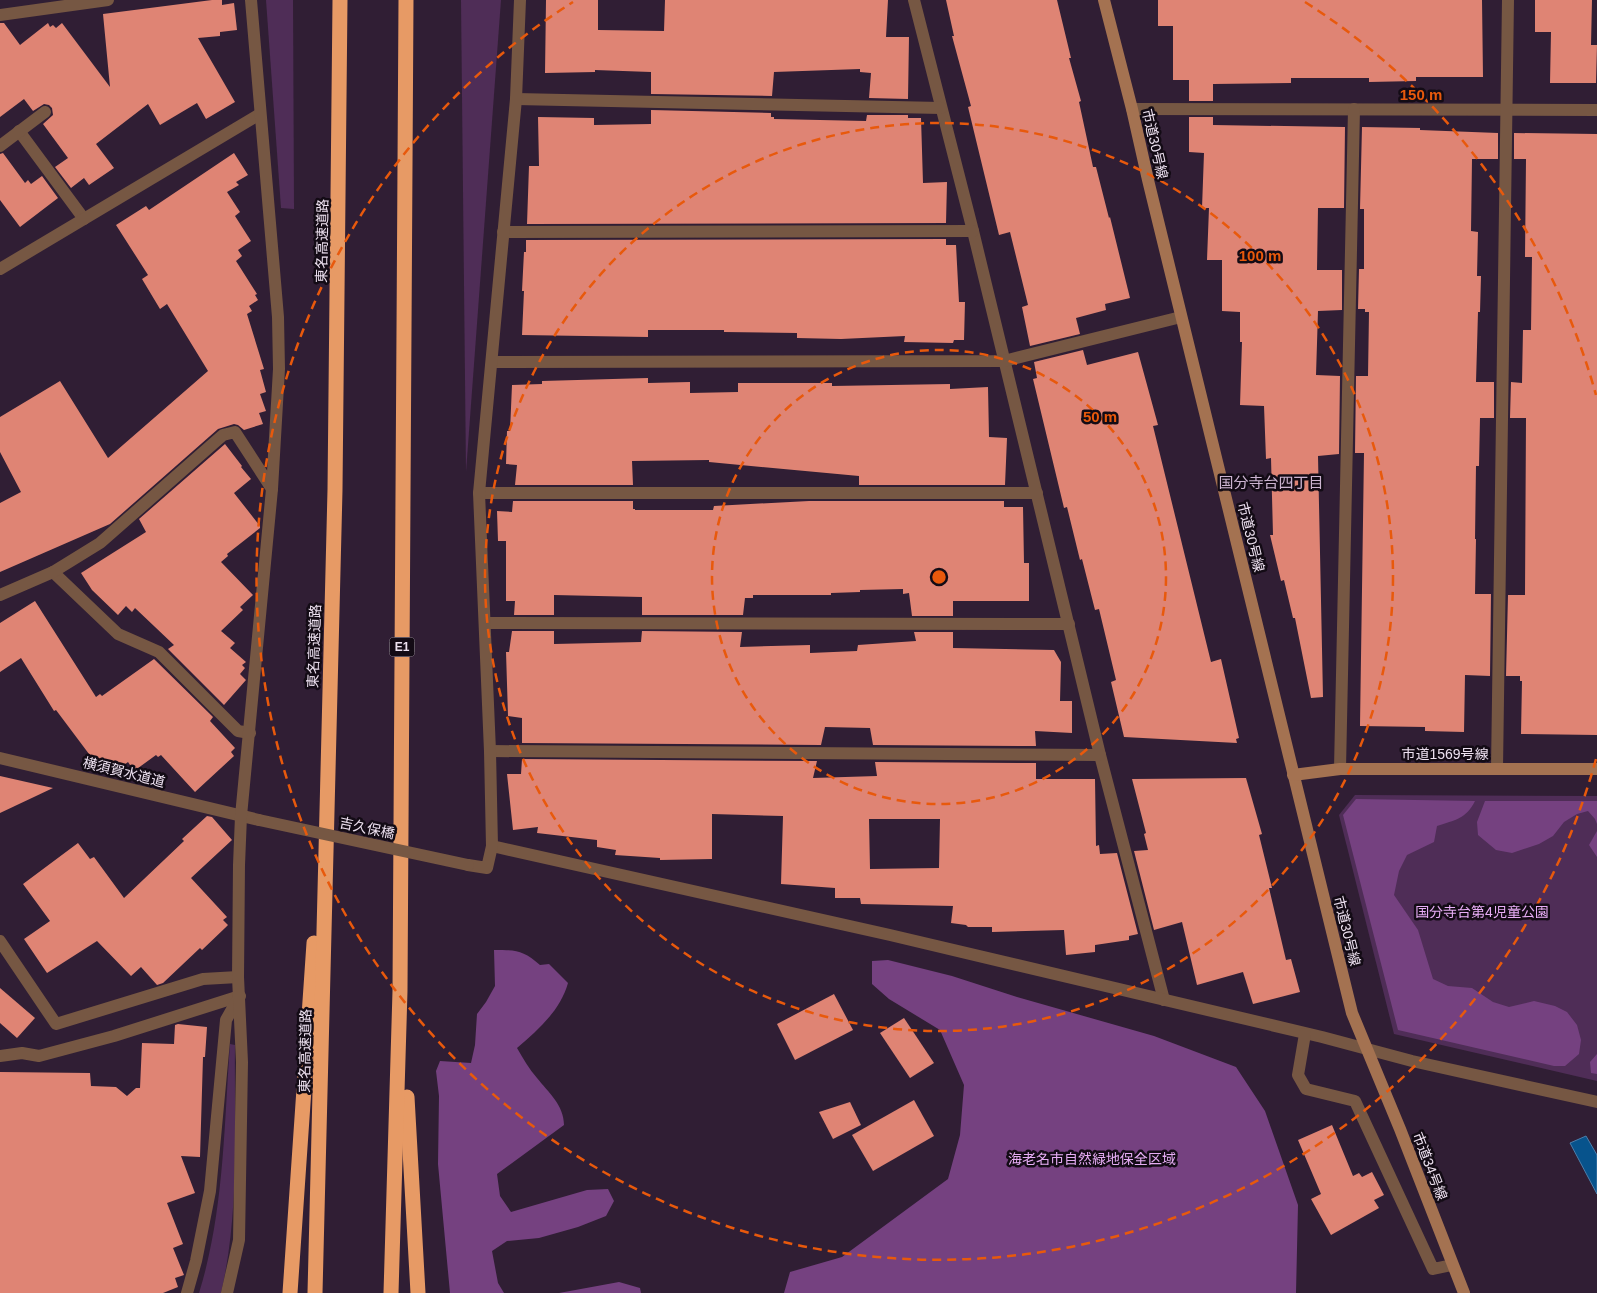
<svg xmlns="http://www.w3.org/2000/svg" width="1597" height="1293" font-family="Helvetica,'Noto Sans JP',sans-serif">
<style>
.green{fill:#4f2d57}
.forest{fill:#754180}
.water{fill:#07538c;stroke:#4c7eaa}
.building{fill:#df8474;fill-rule:evenodd}
.lines{fill:none;stroke-linecap:round;stroke-linejoin:round}
.street{stroke:#765743;stroke-width:12}
.secondary{stroke:#a47251;stroke-width:12}
.highway{stroke:#e79a65;stroke-width:15}
.street-bridge{stroke:#765743;stroke-width:12}
.ring{fill:none;stroke:#e8590c;stroke-width:2.5;stroke-dasharray:9 6}
.labels{text-anchor:middle;stroke-width:5;stroke-linejoin:round;paint-order:stroke}
.shield{fill:#130b15;stroke:#aca1ae;stroke-width:1}
.shield-label{font-size:12px;font-weight:bold;fill:#ede1f0}
.street-label{font-size:14px;fill:#ede1f0;stroke:#130b15}
.park-label{font-size:14px;fill:#e7adf5;stroke:#130b15}
.neighbourhood-label{font-size:15px;fill:#ccb4d1;stroke:#130b15}
.centre{fill:#e8590c;stroke:#130b15;stroke-width:2.5}
.ring-label{font-size:15px;text-anchor:middle;font-weight:bold;fill:#e8590c;stroke:#130b15;stroke-width:5;stroke-linejoin:round;paint-order:stroke}
</style>
<rect width="100%" height="100%" fill="#301e34"/>
<!-- green -->
<g class="green">
<polygon points="266,0 293,0 294,209 281,208"/>
<polygon points="461,0 501,0 466,472"/>
<polygon points="1355,795 1597,796 1597,1081 1394,1034 1339,815"/>
<path d="M230,1044L235,1045C234,1127 240,1212 221,1293H199C224,1213 224,1127 230,1044Z"/>
</g>
<!-- forest -->
<g class="forest">
<path d="M1356,799L1475,801C1466,819 1455,820 1437,826L1434,842L1407,855L1399,871L1394,895L1418,930L1433,979L1448,986L1472,988L1493,1002L1509,1007L1534,1001L1555,1006L1567,1012L1577,1025L1581,1040L1579,1054L1565,1066H1554L1398,1030L1343,815Z"/>
<polygon points="1485,801 1597,801 1597,824 1595,819 1588,811 1577,814 1564,822 1553,836 1539,844 1512,853 1496,850 1478,835 1477,822"/>
<polygon points="1597,831 1597,857 1589,845"/>
<path d="M494,950C516,950 523,950 540,965L549,964L568,983C560,1011 538,1030 517,1048C523,1058 529,1069 537,1078C548,1092 564,1105 564,1125L497,1174L500,1196L511,1212L587,1190L608,1189L614,1201L606,1216L578,1227L539,1238L507,1241L492,1251L498,1283L504,1293H450L438,1164L439,1096L436,1071L440,1061L471,1063L475,1045L477,1014L486,1002L495,986Z"/>
<polygon points="888,960 952,976 1017,997 1154,1036 1236,1067 1265,1111 1298,1205 1296,1293 784,1293 790,1272 842,1257 948,1179 960,1135 964,1085 940,1030 889,999 872,984 872,961"/>
<polygon points="1597,1054 1597,1074 1591,1073 1590,1062"/>
<polygon points="619,1282 640,1288 641,1293 559,1293"/>
</g>
<!-- water -->
<polygon class="water" points="1586,1136 1597,1155 1597,1194 1570,1143"/>
<!-- building -->
<g class="building">
<polygon points="212,0 222,0 222,5 234,3 237,30 220,32 220,36 198,38 235,102 206,119 197,103 160,125 148,104 96,144 114,168 89,185 84,178 71,188 55,167 68,158 43,124 53,115 52,108 49,105 44,104 33,111 24,99 0,117 0,23 4,23 20,45 48,23 50,27 53,25 56,28 62,23 110,87 103,14"/>
<polygon points="546,0 598,0 598,30 664,31 665,0 888,0 886,37 909,37 908,99 869,98 871,73 860,72 860,69 774,72 772,96 651,94 651,72 595,70 595,72 545,73"/>
<polygon points="946,0 1057,0 1071,58 1069,58 1081,101 1079,102 1093,167 1096,167 1109,218 1110,217 1130,298 1105,304 1106,310 1076,318 1080,334 1030,346 1022,307 1028,305 1010,232 999,235 968,107 971,106 952,36 954,36"/>
<polygon points="1158,0 1482,0 1483,77 1416,77 1416,81 1369,82 1369,78 1291,78 1291,83 1213,84 1213,101 1189,101 1189,80 1173,80 1173,26 1158,26"/>
<polygon points="1535,0 1592,0 1591,45 1597,45 1596,83 1550,83 1551,32 1535,32"/>
<polygon points="651,110 771,113 771,117 774,117 774,119 866,121 867,115 908,115 908,118 921,118 923,183 947,182 946,223 527,224 529,166 539,166 538,117 594,118 594,125 651,124"/>
<polygon points="1189,117 1213,117 1213,125 1345,127 1344,208 1318,208 1317,270 1342,270 1342,310 1318,311 1316,375 1340,376 1339,454 1318,456 1323,697 1311,698 1295,618 1293,618 1284,580 1281,581 1270,535 1273,535 1271,458 1266,459 1264,406 1240,405 1242,342 1240,342 1240,312 1222,311 1222,260 1207,260 1209,208 1202,208 1204,153 1189,152"/>
<polygon points="1362,127 1420,128 1420,130 1498,133 1498,159 1472,159 1471,231 1478,232 1477,276 1481,276 1480,312 1478,312 1476,382 1494,382 1494,418 1480,418 1479,466 1476,466 1475,539 1476,539 1475,594 1491,594 1490,676 1465,675 1464,732 1425,731 1425,727 1360,726 1364,453 1355,453 1356,376 1368,376 1369,312 1365,312 1365,309 1358,309 1359,269 1364,269 1364,209 1360,209"/>
<polygon points="1514,133 1597,134 1597,735 1521,734 1522,681 1520,681 1520,676 1506,676 1508,595 1525,595 1526,418 1510,418 1511,382 1522,383 1523,330 1531,330 1532,257 1525,257 1526,159 1514,159"/>
<polygon points="3,153 25,183 28,180 31,184 42,176 58,198 20,227 0,200 0,154"/>
<polygon points="234,153 248,175 236,182 239,185 227,192 240,212 235,216 251,241 238,250 242,256 236,261 257,294 255,295 258,300 249,306 252,311 247,314 264,369 260,370 266,392 260,394 266,411 259,413 263,424 244,430 238,425 234,424 218,429 110,524 0,572 0,503 21,492 0,452 0,417 60,381 108,458 208,371 167,304 160,309 142,279 148,275 116,225 146,206 149,210"/>
<polygon points="946,239 946,245 956,245 959,302 965,302 964,340 954,340 953,343 904,342 905,336 841,339 797,338 797,333 724,332 724,330 648,330 648,337 522,335 524,291 522,291 524,252 526,252 526,240"/>
<polygon points="1083,350 1087,365 1138,352 1158,425 1153,426 1211,662 1221,659 1239,738 1236,739 1237,743 1124,737 1111,682 1116,680 1099,609 1095,610 1082,559 1080,560 1067,507 1064,508 1033,379 1037,378 1034,362"/>
<polygon points="648,378 648,383 690,382 690,393 738,392 738,383 832,383 832,386 950,384 950,389 988,387 989,437 1007,438 1005,485 859,485 859,476 709,462 709,460 632,461 633,485 515,485 517,465 506,464 507,431 510,431 512,385 542,384 542,381"/>
<polygon points="225,444 242,466 241,467 251,479 234,493 260,526 260,528 227,554 228,556 221,562 253,595 240,607 243,610 221,631 235,643 230,648 246,662 242,665 245,668 240,674 246,680 224,705 168,649 174,645 135,608 132,612 126,606 118,615 92,590 81,573 146,532 139,519"/>
<polygon points="513,501 633,501 633,509 635,509 635,510 713,510 714,506 809,501 1004,501 1004,507 1023,507 1024,563 1029,563 1029,601 953,601 953,616 912,616 909,593 903,594 903,589 860,590 860,592 831,593 831,595 753,595 753,598 745,598 743,615 642,615 642,597 554,595 554,615 514,615 515,601 506,601 506,541 498,541 497,511 512,512"/>
<polygon points="35,601 96,697 100,694 102,696 154,659 213,717 210,721 235,748 231,752 234,756 195,792 161,755 158,757 156,755 134,771 128,762 113,773 105,763 98,766 56,710 54,711 21,658 0,672 0,623"/>
<polygon points="512,631 554,631 554,644 641,642 642,631 742,632 740,647 810,645 810,653 857,651 858,645 916,641 914,632 953,632 953,648 1054,650 1061,662 1060,701 1072,701 1072,733 1035,731 1036,746 873,745 870,728 825,727 821,745 522,743 522,718 508,716 506,652 509,652"/>
<path d="M522,759L817,761L813,778L877,776L875,762L1036,763V779H1095L1096,846L1099,845L1100,854L1117,853L1138,934L1129,936V940L1095,945V952L1066,955L1064,930L992,932V927H968L966,925L951,923L953,906L861,904L860,898H835V888L781,884L783,816L712,814V859L660,860V858L615,855L616,850L597,847V840L537,833L538,827L513,830L507,774H521ZM869,819H940L939,868L870,869Z"/>
<polygon points="0,776 53,788 0,813"/>
<polygon points="1246,778 1262,834 1259,835 1272,888 1269,888 1286,960 1291,959 1300,992 1253,1004 1243,972 1197,985 1182,922 1154,930 1134,851 1148,850 1144,834 1146,833 1132,779"/>
<polygon points="207,816 212,817 232,840 191,878 227,917 223,920 228,925 225,928 202,950 200,948 163,983 157,985 141,967 131,976 97,941 47,973 24,939 50,921 23,884 78,843 90,859 94,857 124,898 184,841 182,839"/>
<polygon points="0,988 35,1018 17,1038 0,1023"/>
<polygon points="834,994 853,1030 795,1060 777,1024"/>
<polygon points="904,1018 934,1063 910,1078 880,1033"/>
<polygon points="178,1024 207,1027 205,1057 203,1057 200,1157 181,1156 195,1193 167,1203 183,1244 173,1248 184,1275 175,1278 178,1287 163,1293 0,1293 0,1072 90,1073 91,1086 116,1087 127,1096 136,1088 140,1088 142,1043 174,1044 175,1025"/>
<polygon points="914,1100 934,1136 873,1171 852,1135"/>
<polygon points="850,1102 861,1125 833,1139 819,1112"/>
<polygon points="1332,1125 1353,1176 1359,1173 1362,1177 1372,1172 1384,1195 1374,1200 1379,1208 1331,1235 1311,1199 1321,1194 1298,1140"/>
</g>
<g class="lines">
<!-- street -->
<g class="street">
<polyline points="914,0 973,231 1100,755 1164,1000"/>
<polyline points="0,15 108,0"/>
<polyline points="516,99 941,108"/>
<polyline points="1132,109 1597,110"/>
<polyline points="19,131 84,219"/>
<polyline points="0,146 45,112"/>
<polyline points="503,232 973,231"/>
<polyline points="0,269 260,114"/>
<polyline points="492,362 1004,361 1181,317"/>
<polyline points="479,493 1037,493"/>
<polyline points="53,572 118,634 159,652 238,731 250,733"/>
<polyline points="0,595 53,572 100,543 223,435 235,432 272,489"/>
<polyline points="485,623 1069,624"/>
<polyline points="490,751 1100,755"/>
<polyline points="0,758 259,820"/>
<polyline points="1340,769 1354,109"/>
<polyline points="1497,769 1508,0"/>
<polyline points="492,846 890,935 1322,1037 1412,1061 1597,1102"/>
<polyline points="468,865 487,868 492,846 490,751 479,493 516,99 520,0"/>
<polyline points="0,941 56,1024 203,979 238,977"/>
<polyline points="1305,1034 1298,1075 1306,1089 1355,1101 1433,1269 1452,1265"/>
<polyline points="0,1056 22,1053 39,1056 114,1036 240,996"/>
<polyline points="187,1293 196,1261 210,1191 226,1020 239,997"/>
<polyline points="227,1293 239,1240 242,1062 238,977 239,865 241,816 272,489 279,369 278,317 251,0"/>
</g>
<!-- secondary -->
<g class="secondary">
<polyline points="1104,0 1132,109 1148,180 1352,1013 1400,1129 1464,1293"/>
<polyline points="1293,775 1340,769 1597,769"/>
</g>
<!-- highway -->
<g class="highway">
<polyline points="407,1097 418,1293"/>
<polyline points="290,1293 314,943"/>
<polyline points="315,1293 335,490 340,0"/>
<polyline points="391,1293 400,991 406,0"/>
</g>
<!-- street-bridge -->
<polyline class="street-bridge" points="259,820 468,865"/>
</g>
<!-- distance rings -->
<g class="ring">
<circle cx="939" cy="577" r="227"/>
<circle cx="939" cy="577" r="454"/>
<path d="M1596 759A682 682 0 1 1 573 2M1305 2A682 682 0 0 1 1596 395"/>
</g>
<g class="labels">
<!-- shield labels -->
<rect class="shield" x="389.5" y="637.5" width="25" height="19" rx="4"/>
<g class="shield-label">
<text x="402" y="651">E1</text>
</g>
<!-- street labels -->
<g class="street-label">
<text transform="translate(1155 144) rotate(77)" y="5">市道30号線</text>
<text transform="translate(322 241) rotate(-89)" y="5">東名高速道路</text>
<text transform="translate(1251 537) rotate(76)" y="5">市道30号線</text>
<text transform="translate(314 646) rotate(-88)" y="5">東名高速道路</text>
<text x="1445" y="759">市道1569号線</text>
<text transform="translate(124 772) rotate(14)" y="5">横須賀水道道</text>
<text transform="translate(367 828) rotate(12)" y="5">吉久保橋</text>
<text transform="translate(1347 931) rotate(76)" y="5">市道30号線</text>
<text transform="translate(305 1051) rotate(-89)" y="5">東名高速道路</text>
<text transform="translate(1430 1166) rotate(69)" y="5">市道34号線</text>
</g>
<!-- park labels -->
<g class="park-label">
<text x="1482" y="917">国分寺台第4児童公園</text>
<text x="1092" y="1164">海老名市自然緑地保全区域</text>
</g>
<!-- neighbourhood labels -->
<g class="neighbourhood-label">
<text x="1271" y="488">国分寺台四丁目</text>
</g>
</g>
<circle cx="939" cy="577" r="8" class="centre"/>
<g class="ring-label">
<text x="1421" y="100">150 m</text>
<text x="1260" y="261">100 m</text>
<text x="1100" y="422">50 m</text>
</g>
</svg>
